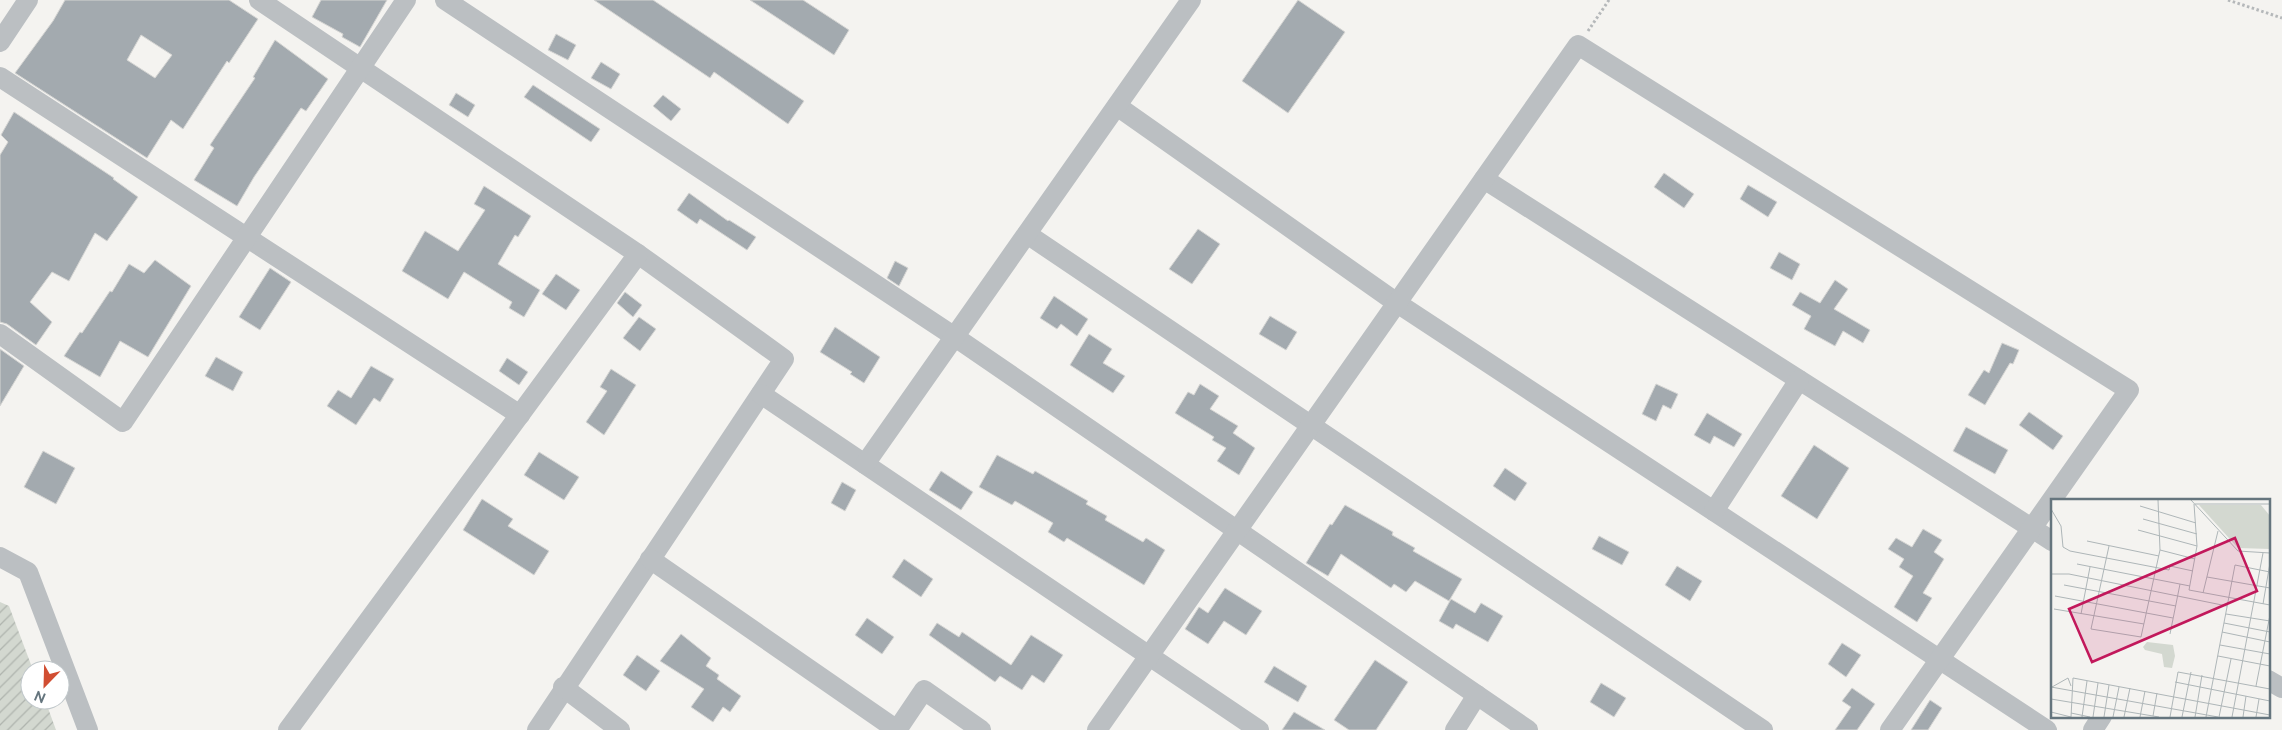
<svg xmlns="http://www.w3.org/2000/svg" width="2282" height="730" font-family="Raleway,sans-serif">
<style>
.garden{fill:url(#garden-furrows)}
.building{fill:#a3aaaf;stroke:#d5d5d3;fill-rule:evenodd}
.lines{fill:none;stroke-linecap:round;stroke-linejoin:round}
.path{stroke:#b5b8ba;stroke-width:3;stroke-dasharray:2.5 2.5;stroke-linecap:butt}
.minor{stroke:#bbbfc2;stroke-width:20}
.inset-road{fill:none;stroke:#aeb6b8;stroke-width:1}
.view{fill:#c2185b;fill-opacity:0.15;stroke:#c2185b;stroke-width:2.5}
.inset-edge{fill:none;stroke:#65757e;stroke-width:2.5}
</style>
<defs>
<pattern id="garden-furrows" width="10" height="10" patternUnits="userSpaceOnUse" patternTransform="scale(1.25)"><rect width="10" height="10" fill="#d3d8d0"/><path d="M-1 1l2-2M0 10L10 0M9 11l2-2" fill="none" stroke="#afb4ae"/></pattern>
</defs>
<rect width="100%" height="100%" fill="#f4f3f0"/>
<!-- garden -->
<polygon class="garden" points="0,602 9,606 33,670 30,670 30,700 45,700 56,730 0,730"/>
<!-- building -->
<g class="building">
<path d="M65,0H229L258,19L229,63L227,61L183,129L171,120L147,158L15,73L53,21ZM141,35L172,55L155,78L127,60Z"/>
<polygon points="321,0 387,0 360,47 342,37 343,34 312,17"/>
<polygon points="594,0 653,0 804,101 788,124 714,72 710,78"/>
<polygon points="750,0 803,0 849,30 834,55"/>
<polygon points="1298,0 1345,32 1288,113 1242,81"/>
<polygon points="556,34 576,45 568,60 548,50"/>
<polygon points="275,40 328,79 306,111 301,108 254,177 237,206 194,180 214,148 210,145 255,78 253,77"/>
<polygon points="601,62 620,74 611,89 591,78"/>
<polygon points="533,85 600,129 591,142 524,97"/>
<polygon points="456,93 475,105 468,117 449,105"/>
<polygon points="663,95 681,109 671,121 653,106"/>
<polygon points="14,112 114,178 113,179 138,197 107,241 95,233 69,281 52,272 30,302 52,322 36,345 7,324 0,322 0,155 8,142 1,135"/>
<polygon points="1664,173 1694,194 1684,208 1654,187"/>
<polygon points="1748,185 1777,202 1768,217 1740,199"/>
<polygon points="484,186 531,216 518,237 515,235 498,264 540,290 524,317 509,308 512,302 464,272 448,299 402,271 425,231 458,251 485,210 474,204"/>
<polygon points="689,193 728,221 729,220 756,237 747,250 700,219 697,224 677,210"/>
<polygon points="1198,229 1220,244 1192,284 1169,269"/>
<polygon points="1779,252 1800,264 1792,280 1770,268"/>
<polygon points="155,260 191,286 148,357 120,341 100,377 64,356 80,332 82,333 110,291 112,292 129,264 144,273"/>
<polygon points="895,261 908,268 899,286 887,278"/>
<polygon points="270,268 291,282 260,330 239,317"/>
<polygon points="556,274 580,290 566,310 542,294"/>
<polygon points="1835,280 1848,289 1834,309 1870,330 1863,343 1843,331 1835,346 1804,329 1811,316 1792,305 1800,292 1820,303"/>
<polygon points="625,292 642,305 633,317 617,303"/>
<polygon points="1054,296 1088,319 1077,336 1061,324 1057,329 1040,318"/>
<polygon points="1270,316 1297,332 1286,350 1259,334"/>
<polygon points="639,317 656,329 640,351 623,338"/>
<polygon points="835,327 880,357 864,383 850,374 852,372 820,352"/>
<polygon points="1089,334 1112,349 1103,363 1125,376 1113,393 1070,365"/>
<polygon points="2002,343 2019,350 2013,364 2010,363 1985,405 1968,395 1984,370 1989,373"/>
<polygon points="0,349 24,366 0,406"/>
<polygon points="216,357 243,372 233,391 205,376"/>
<polygon points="507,358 528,372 519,385 499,371"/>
<polygon points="371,366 394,379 380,402 374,398 356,425 327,406 338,390 351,398"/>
<polygon points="611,369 636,385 604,435 586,422 607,391 600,387"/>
<polygon points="1200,384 1219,396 1210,409 1238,426 1233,433 1255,448 1239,475 1217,461 1226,448 1212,440 1214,437 1175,413 1188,392 1194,395"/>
<polygon points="1656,384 1678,394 1671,409 1663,405 1656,421 1642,414"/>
<polygon points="2029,412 2063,436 2053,450 2019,425"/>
<polygon points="1707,413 1742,434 1734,447 1714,436 1710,444 1694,435"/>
<polygon points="1966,427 2008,450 1995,474 1953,451"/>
<polygon points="1814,445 1849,468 1817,519 1781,496"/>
<polygon points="43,451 75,468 56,504 24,487"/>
<polygon points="539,452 579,477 564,500 524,475"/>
<polygon points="997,455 1033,474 1035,471 1088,501 1086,504 1107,516 1105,520 1143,542 1146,538 1165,550 1144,585 1067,538 1064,542 1048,532 1053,523 1015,501 1012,505 979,487"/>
<polygon points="1505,468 1527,483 1515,501 1493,486"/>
<polygon points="941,471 973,492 961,510 929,490"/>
<polygon points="842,482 856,490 845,511 831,503"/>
<polygon points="482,499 513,519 508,526 549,551 534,575 463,530"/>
<polygon points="1345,505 1393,532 1392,535 1415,548 1413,551 1462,579 1449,601 1415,581 1406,592 1394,584 1391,588 1341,554 1328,576 1306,563 1330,524 1332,525"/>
<polygon points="1923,529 1942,540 1934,552 1944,559 1923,593 1932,598 1917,622 1894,607 1913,576 1899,567 1904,559 1888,549 1896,538 1912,547"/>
<polygon points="1599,536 1629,552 1622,565 1592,549"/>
<polygon points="904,559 933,579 921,597 892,577"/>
<polygon points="1677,566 1702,581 1690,601 1665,585"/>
<polygon points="1225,588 1262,611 1246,635 1224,621 1208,644 1185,629 1199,607 1208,613"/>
<polygon points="1451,599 1475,613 1481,603 1503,616 1488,642 1456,624 1453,629 1439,621"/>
<polygon points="867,618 894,637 882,654 855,635"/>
<polygon points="937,623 959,637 962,632 1011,665 1031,635 1063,655 1044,683 1032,675 1022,690 1000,676 995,682 929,635"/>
<polygon points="681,634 711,658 706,666 719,675 717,679 741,696 730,712 723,707 713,722 691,707 704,689 660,661"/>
<polygon points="1842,643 1861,655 1846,677 1828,664"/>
<polygon points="637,655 660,671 646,691 623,675"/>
<polygon points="1375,660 1408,682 1376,730 1349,730 1334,720"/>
<polygon points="1274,666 1307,686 1298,702 1264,682"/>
<polygon points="1601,683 1626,698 1614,717 1590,702"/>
<polygon points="1852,688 1875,704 1857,730 1835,730 1851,707 1842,701"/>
<polygon points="1930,700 1942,708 1928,730 1911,730"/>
<polygon points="1294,712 1325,730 1282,730"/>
</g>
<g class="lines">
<!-- path -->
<g class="path">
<polyline points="2228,0 2282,18"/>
<polyline points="1588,31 1609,0"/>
</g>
<!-- minor -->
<g class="minor">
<polyline points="259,0 638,254 784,359 537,730"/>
<polyline points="445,0 955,337 1528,730"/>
<polyline points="0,42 28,0"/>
<polyline points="0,77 520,415"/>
<polyline points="1117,106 1397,303 2047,730"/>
<polyline points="1484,179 2052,541"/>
<polyline points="1027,234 1763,730"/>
<polyline points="0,334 123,422 406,0"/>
<polyline points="761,394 1259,730"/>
<polyline points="865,464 1191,0"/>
<polyline points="1714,511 1799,380"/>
<polyline points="0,557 28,572 88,730"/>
<polyline points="650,559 897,730 924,690 981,730"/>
<polyline points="2268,680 2282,688"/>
<polyline points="563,687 620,730"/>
<polyline points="288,730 638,254"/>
<polyline points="1097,730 1578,45 2129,390 1890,730"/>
<polyline points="1455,730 1477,695"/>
<polyline points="2093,730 2102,716"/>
</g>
</g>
<!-- overview -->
<g transform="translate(2051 499)">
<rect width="219" height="219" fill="#f4f3f0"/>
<path d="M96,143L122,146L124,157L121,169L113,168L111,155L94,151L92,148Z" fill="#d3d8d0"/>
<path d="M148,6H210L219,17V50L187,49Z" fill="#d3d8d0"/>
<path class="inset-road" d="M140,1L187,52L219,54M143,5L146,47L138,91L219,106M144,5H219M89,7L145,24M0,10L10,27L12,48L19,52L118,71L119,67L142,72M92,20L146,35M87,31L146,47M36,42L108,57M58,47L40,130L90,138L109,51L107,1M109,51L144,60M26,65L139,87M0,75H18L176,107M156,78L219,89M13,86L125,107M152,94L167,32M4,97L122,119M212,105L219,64M3,110L93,125M30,115L39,68M175,115L219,122M173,124L219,133M171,133L219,143M119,135L129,85M169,146L219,155M167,157L219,167M124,183L219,202M205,187L219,116M0,188L167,218M1,188L17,179L20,187M0,200L108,218M0,213L20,218M20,214L39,218M102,217L106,194M20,218L22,179L219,216M31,218L36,182M42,218L47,184M53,218L58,186M62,218L68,188M73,218L79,189M89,218L94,192M119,218L127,173L219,190M131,218L140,173M144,218L151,176M155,218L184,66L219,73M168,218L180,160M181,218L212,54M192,218L195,197M205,218L208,200"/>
<path class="view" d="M184,39L206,92L41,163L18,110Z"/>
<rect width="219" height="219" class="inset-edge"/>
</g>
<!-- north arrow -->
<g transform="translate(45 685) rotate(203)"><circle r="24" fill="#ffffff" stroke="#c1c8cb"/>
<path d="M0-4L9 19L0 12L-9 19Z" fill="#d14e32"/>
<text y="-8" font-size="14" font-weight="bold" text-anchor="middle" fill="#65757e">N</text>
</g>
</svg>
